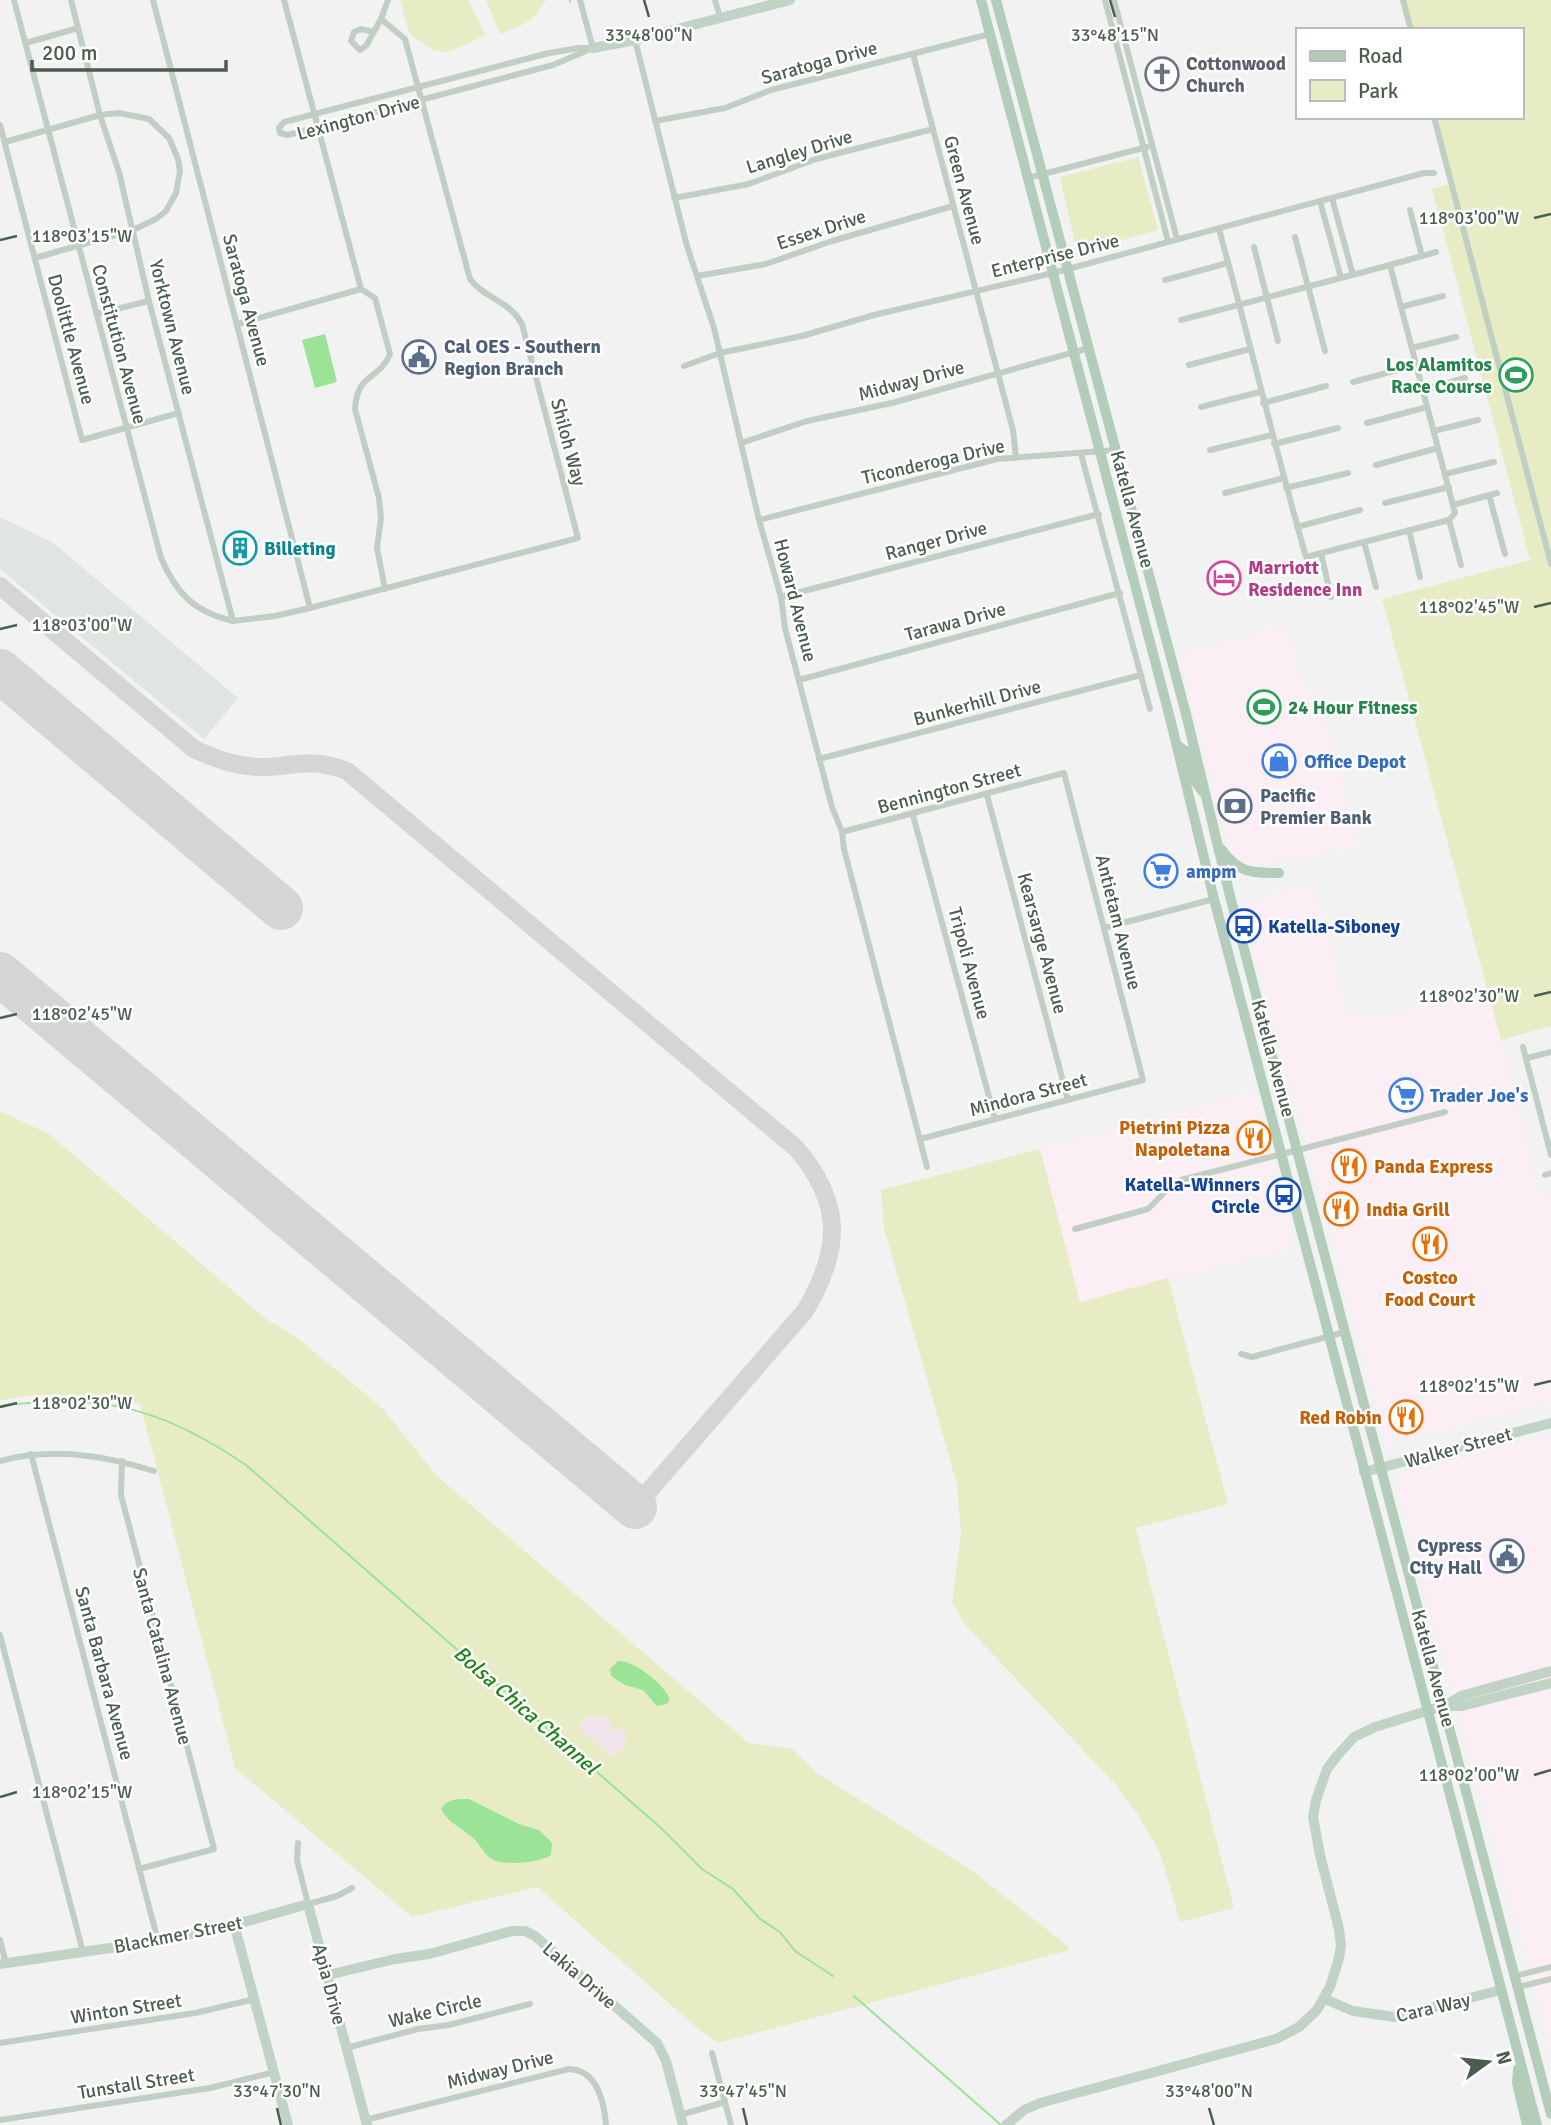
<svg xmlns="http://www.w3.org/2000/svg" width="1551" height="2125" font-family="Signika,sans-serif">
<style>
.commercial{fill:#fbeef5}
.airport{fill:#e1e5e2}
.green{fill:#e7ecc5}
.sand{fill:#f2e4ed}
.water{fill:#9be497}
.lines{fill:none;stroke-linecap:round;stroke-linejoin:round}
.stream{stroke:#9be497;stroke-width:2}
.taxiway{stroke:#d4d6d4;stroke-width:18}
.runway{stroke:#d4d6d4;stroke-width:44}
.street{stroke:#c1cec4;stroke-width:6}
.secondary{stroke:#c1d3c6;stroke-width:10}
.primary{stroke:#b4cdba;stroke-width:10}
.ticks{fill:none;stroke:#4b5d4f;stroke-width:2.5}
.labels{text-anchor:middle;stroke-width:5;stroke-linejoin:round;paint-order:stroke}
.street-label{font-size:19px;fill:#4b5d4f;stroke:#fff}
.worship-label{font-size:19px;font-weight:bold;fill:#5b616d;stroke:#fff;text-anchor:start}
.service-label{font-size:19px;font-weight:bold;fill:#4e5e75;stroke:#fff;text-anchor:start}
.leisure-label{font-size:19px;font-weight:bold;fill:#27864d;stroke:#fff;text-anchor:end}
.culture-label{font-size:19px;font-weight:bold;fill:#0d838f;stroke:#fff;text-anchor:start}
.hotel-label{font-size:19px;font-weight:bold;fill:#b23c85;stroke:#fff;text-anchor:start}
.shop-label{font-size:19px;font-weight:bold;fill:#366cbe;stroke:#fff;text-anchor:start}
.transit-label{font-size:19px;font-weight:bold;fill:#164399;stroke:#fff;text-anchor:start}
.food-label{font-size:19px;font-weight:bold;fill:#c56008;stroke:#fff;text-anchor:end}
.water-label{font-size:21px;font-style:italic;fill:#1f8319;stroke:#fff}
.ticks-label{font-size:18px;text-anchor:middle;fill:#4b5d4f;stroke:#fff;stroke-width:5;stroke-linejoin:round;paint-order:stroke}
</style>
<rect width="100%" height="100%" fill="#f3f2f3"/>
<!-- commercial -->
<g class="commercial">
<polygon points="1288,625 1304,691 1316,688 1358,845 1292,861 1277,860 1256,866 1246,866 1233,856 1230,847 1179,654"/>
<polygon points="1313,884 1349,1017 1389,1014 1487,989 1540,1198 1551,1195 1551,1401 1392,1444 1386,1441 1243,908 1251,901"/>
<polygon points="1255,1091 1295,1247 1080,1303 1040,1149"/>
<polygon points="1551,1434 1551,2047 1395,1483 1401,1474"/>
</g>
<!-- airport -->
<polygon class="airport" points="0,517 52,542 238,698 204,739 0,569"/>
<!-- green -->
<g class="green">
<polygon points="400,0 468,0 486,35 456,49 445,52 433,50 409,33"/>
<path d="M486,0H546C534,20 522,27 500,34Z"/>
<polygon points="1400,0 1551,0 1551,1026 1501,1040 1382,599 1530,560 1432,189 1449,184 1431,117 1521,117 1521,30 1408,30"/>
<polygon points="1138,157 1158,230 1080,252 1078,244 1075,243 1060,177"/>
<path d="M0,1111L49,1134L265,1318L300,1340L382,1408L437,1476L749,1743L792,1749L817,1773L971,1870L1063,1942L1070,1950L718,2043L696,2027L537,1887L412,1917L235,1768L140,1404C94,1397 46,1389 0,1401Z"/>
<polygon points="1040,1149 1080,1302 1168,1278 1228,1504 1136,1528 1234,1908 1180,1922 1160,1852 1136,1812 1114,1783 967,1627 952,1603 961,1533 957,1485 884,1228 881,1190"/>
</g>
<!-- sand -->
<polygon class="sand" points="603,1716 609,1720 612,1731 622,1729 627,1736 624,1749 612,1756 580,1729 580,1723 587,1717"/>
<!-- water -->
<g class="water">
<polygon points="325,334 337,382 315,388 302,340"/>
<path d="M618,1661C634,1660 664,1684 670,1699L667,1704L657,1706L643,1690L625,1685L611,1676L610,1669Z"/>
<path d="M469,1799L519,1824L539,1830L552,1843L551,1855C540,1863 503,1866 492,1859C483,1854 481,1845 473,1838C462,1828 448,1823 441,1809C446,1799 459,1799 469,1799Z"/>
</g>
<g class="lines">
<!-- stream -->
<g class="stream">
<polyline points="570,0 570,2"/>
<path d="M0,1406C101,1392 162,1408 246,1465L661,1828L702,1869L733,1889L760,1919L780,1932L795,1951L833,1976"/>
<polyline points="854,1996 1001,2125"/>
</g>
<!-- taxiway -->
<path class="taxiway" d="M0,586L194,749C218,760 240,768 267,767C300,765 313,758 347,771L796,1148C844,1204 841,1250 805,1311L635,1507"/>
<!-- runway -->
<g class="runway">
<polyline points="0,671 281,908"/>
<polyline points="0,974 635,1507"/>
</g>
<!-- street -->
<g class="street">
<path d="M14,0L161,558C176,593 194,612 233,621"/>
<path d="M71,0L100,115L119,172L149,301L233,621L275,616L310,608L578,538L522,324C509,300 485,299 470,279L405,39L381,19L388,0"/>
<polyline points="153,0 310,608"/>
<polyline points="284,0 361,289"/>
<polyline points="580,0 593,48"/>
<polyline points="715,0 720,17"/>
<polyline points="1105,0 1168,241"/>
<polyline points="1114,0 1177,239"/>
<polyline points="1403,0 1411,30"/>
<polyline points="374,32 361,29 354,32 351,41 360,50 366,46 381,19"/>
<polyline points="635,40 687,246 714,328 759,520 781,597 785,628 832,807 842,832 844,849 927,1167"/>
<polyline points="26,43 78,28"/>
<polygon points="579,48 593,48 553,65 288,135 280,133 279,128 284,122 549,53"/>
<polyline points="913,54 1013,430 1016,457"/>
<polyline points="1434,117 1551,564"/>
<polyline points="655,121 725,108 771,90 990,34"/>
<polyline points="0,125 82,440 179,413"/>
<polyline points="5,142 100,115 119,113 149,119 169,138 178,159 180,171 176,193 166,211 156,219 133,230 35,258"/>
<polyline points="1028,178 1147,147"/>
<polyline points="674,198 749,184 816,159 933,129"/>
<polyline points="1332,198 1353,275"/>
<polyline points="1320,201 1341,278"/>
<polyline points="1410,210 1422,256"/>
<polyline points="1295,237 1325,351"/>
<polyline points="1254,247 1278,341"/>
<polyline points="1390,265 1436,252"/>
<polyline points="697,276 766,264 832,241 953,206"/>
<polyline points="1165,280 1228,263"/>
<polyline points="1401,307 1443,296"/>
<polyline points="96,314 149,301"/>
<path d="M1181,320C1251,302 1320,283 1390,265L1455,513L1449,520L1306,557C1275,448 1249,338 1219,229"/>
<path d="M238,324L361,289L375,298L390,354C380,380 357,372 355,409L379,498L381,518L377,548L385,589"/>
<polyline points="1412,348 1456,337"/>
<polyline points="1189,365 1250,349"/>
<polyline points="684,366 720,353 802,336 874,315 1053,273 1424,173 1434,173"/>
<polyline points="1353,382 1416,365"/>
<polyline points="1423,390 1465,378"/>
<polyline points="1263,403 1326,386"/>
<polyline points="1201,407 1260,392"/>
<polyline points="1367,423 1427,407"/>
<polyline points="1434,431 1478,420"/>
<polyline points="741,443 807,421 892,403 1089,348"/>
<polyline points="1274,444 1338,428"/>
<polyline points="1210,450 1272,435"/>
<polyline points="1081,454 1150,709"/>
<polyline points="1376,465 1438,448"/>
<polyline points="1445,474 1494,462"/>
<polyline points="1286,488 1348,473"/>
<polyline points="1225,493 1284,478"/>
<polyline points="1489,495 1505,554"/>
<polyline points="1385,503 1449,487"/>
<polyline points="1453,505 1497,493"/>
<polyline points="759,520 997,459 1116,450"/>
<polyline points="1449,520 1461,565"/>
<polyline points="1297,527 1360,510"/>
<polyline points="1409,530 1420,577"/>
<polyline points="1364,542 1376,587"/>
<polyline points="1321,553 1331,597"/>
<polyline points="781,597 1099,514"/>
<polyline points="799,680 1120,593"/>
<polyline points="819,759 1141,675"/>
<polyline points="987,795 1068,1100"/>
<polyline points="913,815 995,1119"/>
<polyline points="842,832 1064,773 1143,1080 920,1139"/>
<polyline points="1104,928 1214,899"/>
<polyline points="1523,1047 1551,1155"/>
<polyline points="1527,1058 1551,1052"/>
<polyline points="1545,1175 1551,1173"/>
<polyline points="1075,1229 1148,1209 1171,1186 1181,1180 1445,1112"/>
<polyline points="1241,1354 1252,1357 1345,1332"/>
<polyline points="31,1454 158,1941"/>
<path d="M0,1461C52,1447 103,1455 154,1471"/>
<polyline points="122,1461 121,1495 214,1849 139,1869"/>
<polyline points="0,1635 83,1952"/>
<polyline points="298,1843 297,1860 308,1904 337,1896 352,1888"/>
<polyline points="0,1940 6,1963"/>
<polyline points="1515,1976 1551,1967"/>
<polyline points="1518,1987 1551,1979"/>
<polyline points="0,2043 195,2013 255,1999"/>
<polyline points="346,2048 418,2029 449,2025 530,2004"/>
<polyline points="712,2053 731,2125"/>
<polyline points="680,2115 725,2102"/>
<polyline points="0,2120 210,2088 275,2072"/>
<path d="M365,2120L569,2069C597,2070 604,2101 606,2125"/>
</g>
<!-- secondary -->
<g class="secondary">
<polyline points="593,48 635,40 790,0"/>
<polyline points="1364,1472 1551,1423"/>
<polyline points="1445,1705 1461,1696 1551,1671"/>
<polyline points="234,1924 288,2125"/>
<polyline points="0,1964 158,1941 248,1921 308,1904 367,2125"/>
<polyline points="328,1975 395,1959 429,1954 512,1931 525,1931 535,1936 657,2043 666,2061 683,2125"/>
<polyline points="1325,1999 1353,2011 1395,2017 1501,1990"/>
<polyline points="1006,2125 1024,2110 1040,2103 1276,2039 1299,2027 1317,2010 1330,1987 1339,1958 1341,1946 1339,1929 1320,1855 1313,1817 1316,1800 1327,1769 1336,1757 1354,1737 1375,1727 1443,1706 1462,1706 1551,1683"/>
</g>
<!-- primary -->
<g class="primary">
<polyline points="981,0 1170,718 1214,899 1537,2125"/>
<polyline points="996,0 1186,714 1230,896 1551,2114"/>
<polyline points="1177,745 1187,752 1193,778 1203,792"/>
<path d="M1221,849C1239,873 1250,873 1279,873"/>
<polyline points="1518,2069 1517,2083 1527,2125"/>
</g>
</g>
<!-- ticks -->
<path class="ticks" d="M644,0L649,17M1110,0L1115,17M1534,218L1551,214M0,240L17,236M1534,607L1551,603M0,629L17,625M1534,996L1551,992M0,1018L17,1014M1534,1385L1551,1381M0,1407L17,1403M1534,1775L1551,1770M0,1797L17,1792M277,2108L281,2125M743,2108L747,2125M1209,2108L1214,2125"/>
<!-- icons -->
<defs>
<symbol id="church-ring" viewBox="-11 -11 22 22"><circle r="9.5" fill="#fff" stroke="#6b7280" stroke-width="1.5"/><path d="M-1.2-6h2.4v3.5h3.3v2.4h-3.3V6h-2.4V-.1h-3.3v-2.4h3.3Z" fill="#6b7280"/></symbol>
<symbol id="civic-ring" viewBox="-11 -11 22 22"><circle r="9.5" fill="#fff" stroke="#5c6f8a" stroke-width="1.5"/><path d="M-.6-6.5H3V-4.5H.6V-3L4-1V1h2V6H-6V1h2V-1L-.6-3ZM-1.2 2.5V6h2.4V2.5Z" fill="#5c6f8a"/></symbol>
<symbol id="stadium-ring" viewBox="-11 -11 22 22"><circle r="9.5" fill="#fff" stroke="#2e9e5b" stroke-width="1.5"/><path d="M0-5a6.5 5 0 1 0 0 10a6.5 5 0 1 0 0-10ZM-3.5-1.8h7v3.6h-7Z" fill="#2e9e5b"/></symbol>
<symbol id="building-ring" viewBox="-11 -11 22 22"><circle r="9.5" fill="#fff" stroke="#0f9aa8" stroke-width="1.5"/><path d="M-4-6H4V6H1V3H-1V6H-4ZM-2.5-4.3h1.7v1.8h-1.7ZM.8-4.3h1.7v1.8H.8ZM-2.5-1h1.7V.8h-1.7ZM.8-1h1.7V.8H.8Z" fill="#0f9aa8"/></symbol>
<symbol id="hotel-ring" viewBox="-11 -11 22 22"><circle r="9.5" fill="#fff" stroke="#d1479c" stroke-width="1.5"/><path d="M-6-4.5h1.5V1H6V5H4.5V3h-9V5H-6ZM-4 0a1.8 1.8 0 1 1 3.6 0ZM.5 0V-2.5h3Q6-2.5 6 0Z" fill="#d1479c"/></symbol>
<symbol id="shop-ring" viewBox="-11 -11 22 22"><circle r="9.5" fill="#fff" stroke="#3f7fe0" stroke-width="1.5"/><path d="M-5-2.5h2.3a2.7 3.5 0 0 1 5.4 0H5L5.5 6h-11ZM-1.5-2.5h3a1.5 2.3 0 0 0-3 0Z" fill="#3f7fe0"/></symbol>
<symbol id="bank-ring" viewBox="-11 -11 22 22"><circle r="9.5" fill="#fff" stroke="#5c6f8a" stroke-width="1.5"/><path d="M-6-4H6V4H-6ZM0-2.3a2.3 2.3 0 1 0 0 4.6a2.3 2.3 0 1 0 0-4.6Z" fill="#5c6f8a"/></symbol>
<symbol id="supermarket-ring" viewBox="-11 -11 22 22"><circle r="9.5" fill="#fff" stroke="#3f7fe0" stroke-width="1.5"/><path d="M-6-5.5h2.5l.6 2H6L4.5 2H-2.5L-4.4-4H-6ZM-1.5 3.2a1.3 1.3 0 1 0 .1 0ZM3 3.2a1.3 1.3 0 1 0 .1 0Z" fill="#3f7fe0"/></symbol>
<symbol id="bus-ring" viewBox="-11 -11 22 22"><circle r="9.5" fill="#fff" stroke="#1a4fb4" stroke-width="1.5"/><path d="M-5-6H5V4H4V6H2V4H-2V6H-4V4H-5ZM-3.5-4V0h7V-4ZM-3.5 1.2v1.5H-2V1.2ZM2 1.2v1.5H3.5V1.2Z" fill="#1a4fb4"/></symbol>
<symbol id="restaurant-ring" viewBox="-11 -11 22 22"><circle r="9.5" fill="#fff" stroke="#e8710a" stroke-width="1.5"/><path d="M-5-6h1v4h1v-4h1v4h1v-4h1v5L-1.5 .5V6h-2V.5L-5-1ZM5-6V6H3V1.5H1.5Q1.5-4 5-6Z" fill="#e8710a"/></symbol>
</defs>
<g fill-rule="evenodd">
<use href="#church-ring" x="1143" y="55" width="38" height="38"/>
<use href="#civic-ring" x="400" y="338" width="38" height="38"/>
<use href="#stadium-ring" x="1497" y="356" width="38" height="38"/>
<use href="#building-ring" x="221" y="529" width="38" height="38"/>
<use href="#hotel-ring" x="1205" y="559" width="38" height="38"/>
<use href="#stadium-ring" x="1245" y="688" width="38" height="38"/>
<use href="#shop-ring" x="1260" y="742" width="38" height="38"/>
<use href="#bank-ring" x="1216" y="787" width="38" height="38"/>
<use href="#supermarket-ring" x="1142" y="852" width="38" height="38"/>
<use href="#bus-ring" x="1225" y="907" width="38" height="38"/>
<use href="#supermarket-ring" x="1387" y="1076" width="38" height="38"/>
<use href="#restaurant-ring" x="1235" y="1119" width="38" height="38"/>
<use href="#restaurant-ring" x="1330" y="1147" width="38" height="38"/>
<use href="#bus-ring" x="1265" y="1176" width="38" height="38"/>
<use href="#restaurant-ring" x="1322" y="1190" width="38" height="38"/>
<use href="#restaurant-ring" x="1411" y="1225" width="38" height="38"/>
<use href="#restaurant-ring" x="1387" y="1398" width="38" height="38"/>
<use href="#civic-ring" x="1488" y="1537" width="38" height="38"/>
</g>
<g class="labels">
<!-- street labels -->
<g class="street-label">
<text transform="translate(819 62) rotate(-15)" y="7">Saratoga Drive</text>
<text transform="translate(358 117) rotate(-15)" y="7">Lexington Drive</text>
<text transform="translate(799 151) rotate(-17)" y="7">Langley Drive</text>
<text transform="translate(965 190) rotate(75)" y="7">Green Avenue</text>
<text transform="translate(821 229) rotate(-18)" y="7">Essex Drive</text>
<text transform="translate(1055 255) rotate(-14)" y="7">Enterprise Drive</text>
<text transform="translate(247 300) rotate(75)" y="7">Saratoga Avenue</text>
<text transform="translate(173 327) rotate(76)" y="7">Yorktown Avenue</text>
<text transform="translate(72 339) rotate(75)" y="7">Doolittle Avenue</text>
<text transform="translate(120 344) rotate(75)" y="7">Constitution Avenue</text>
<text transform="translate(911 380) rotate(-15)" y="7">Midway Drive</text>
<text transform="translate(569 442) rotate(75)" y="7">Shiloh Way</text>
<text transform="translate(933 461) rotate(-13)" y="7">Ticonderoga Drive</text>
<text transform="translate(1133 509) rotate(75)" y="7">Katella Avenue</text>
<text transform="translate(936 540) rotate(-15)" y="7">Ranger Drive</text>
<text transform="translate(796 600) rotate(76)" y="7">Howard Avenue</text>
<text transform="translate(955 621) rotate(-15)" y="7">Tarawa Drive</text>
<text transform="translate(977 702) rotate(-15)" y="7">Bunkerhill Drive</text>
<text transform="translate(949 788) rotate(-15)" y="7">Bennington Street</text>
<text transform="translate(1119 922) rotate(76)" y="7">Antietam Avenue</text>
<text transform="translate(1043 943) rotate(75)" y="7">Kearsarge Avenue</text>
<text transform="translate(970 963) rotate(75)" y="7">Tripoli Avenue</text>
<text transform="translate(1274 1058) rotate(75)" y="7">Katella Avenue</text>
<text transform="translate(1028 1094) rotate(-15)" y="7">Mindora Street</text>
<text transform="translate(1458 1447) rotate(-15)" y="7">Walker Street</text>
<text transform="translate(163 1656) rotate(75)" y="7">Santa Catalina Avenue</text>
<text transform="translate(1434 1668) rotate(75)" y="7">Katella Avenue</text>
<text transform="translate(105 1673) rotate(75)" y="7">Santa Barbara Avenue</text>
<text transform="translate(178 1934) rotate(-11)" y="7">Blackmer Street</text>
<text transform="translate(580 1975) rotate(41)" y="7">Lakia Drive</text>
<text transform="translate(330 1984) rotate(75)" y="7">Apia Drive</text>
<text transform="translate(1433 2007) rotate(-13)" y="7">Cara Way</text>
<text transform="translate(126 2008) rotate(-9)" y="7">Winton Street</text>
<text transform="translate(435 2010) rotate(-13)" y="7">Wake Circle</text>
<text transform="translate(500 2069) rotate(-14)" y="7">Midway Drive</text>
<text transform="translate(136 2083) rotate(-9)" y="7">Tunstall Street</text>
</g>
<!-- worship labels -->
<g class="worship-label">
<text x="1186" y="70">Cottonwood<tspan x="1186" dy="22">Church</tspan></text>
</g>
<!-- service labels -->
<g class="service-label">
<text x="444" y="353">Cal OES - Southern<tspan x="444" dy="22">Region Branch</tspan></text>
<text x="1260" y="802">Pacific<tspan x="1260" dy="22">Premier Bank</tspan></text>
<text x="1482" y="1552" text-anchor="end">Cypress<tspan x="1482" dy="22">City Hall</tspan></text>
</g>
<!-- leisure labels -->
<g class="leisure-label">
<text x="1492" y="371">Los Alamitos<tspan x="1492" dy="22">Race Course</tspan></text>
<text x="1288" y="714" text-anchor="start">24 Hour Fitness</text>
</g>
<!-- culture labels -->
<g class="culture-label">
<text x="264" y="555">Billeting</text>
</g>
<!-- hotel labels -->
<g class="hotel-label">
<text x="1248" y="574">Marriott<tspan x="1248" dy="22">Residence Inn</tspan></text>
</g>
<!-- shop labels -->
<g class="shop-label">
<text x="1304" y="768">Office Depot</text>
<text x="1186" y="878">ampm</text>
<text x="1430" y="1102">Trader Joe's</text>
</g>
<!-- transit labels -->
<g class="transit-label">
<text x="1268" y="933">Katella-Siboney</text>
<text x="1260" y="1191" text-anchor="end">Katella-Winners<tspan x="1260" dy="22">Circle</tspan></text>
</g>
<!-- food labels -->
<g class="food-label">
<text x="1230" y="1134">Pietrini Pizza<tspan x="1230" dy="22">Napoletana</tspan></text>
<text x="1374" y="1173" text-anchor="start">Panda Express</text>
<text x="1366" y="1216" text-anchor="start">India Grill</text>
<text x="1430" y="1284" text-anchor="middle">Costco<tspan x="1430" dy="22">Food Court</tspan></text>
<text x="1382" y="1424">Red Robin</text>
</g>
<!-- water labels -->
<g class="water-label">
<text transform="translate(526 1710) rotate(41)" y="7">Bolsa Chica Channel</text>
</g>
</g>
<g class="ticks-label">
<text x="649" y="41">33°48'00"N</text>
<text x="1115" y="41">33°48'15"N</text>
<text x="1469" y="224">118°03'00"W</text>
<text x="82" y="242">118°03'15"W</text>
<text x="1469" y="613">118°02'45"W</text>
<text x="82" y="631">118°03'00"W</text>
<text x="1469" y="1002">118°02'30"W</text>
<text x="82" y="1020">118°02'45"W</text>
<text x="1469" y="1392">118°02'15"W</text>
<text x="82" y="1409">118°02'30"W</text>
<text x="1469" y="1781">118°02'00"W</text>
<text x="82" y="1798">118°02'15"W</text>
<text x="277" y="2097">33°47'30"N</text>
<text x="743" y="2097">33°47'45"N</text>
<text x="1209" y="2097">33°48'00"N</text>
</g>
<!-- legend -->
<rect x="1296" y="28" width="228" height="91" fill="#ffffff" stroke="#b7beb9" stroke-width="2"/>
<rect x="1310" y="51" width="35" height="10" fill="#b4cdba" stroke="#b7beb9" stroke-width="2"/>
<text x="1358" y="63" font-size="21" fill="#4b5d4f">Road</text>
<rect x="1310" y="80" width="35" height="21" fill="#e7ecc5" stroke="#b7beb9" stroke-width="2"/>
<text x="1358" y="98" font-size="21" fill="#4b5d4f">Park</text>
<!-- north arrow -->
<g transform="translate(1488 2062) rotate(75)" stroke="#ffffff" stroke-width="5" paint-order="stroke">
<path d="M0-5L12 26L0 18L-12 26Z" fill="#4b5d4f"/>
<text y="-10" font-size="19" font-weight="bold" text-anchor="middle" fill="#4b5d4f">N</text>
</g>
<!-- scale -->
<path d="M32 60v10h194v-10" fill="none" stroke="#4b5d4f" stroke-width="3.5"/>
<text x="42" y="60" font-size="21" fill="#4b5d4f" stroke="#ffffff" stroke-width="5" paint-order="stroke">200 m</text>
</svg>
